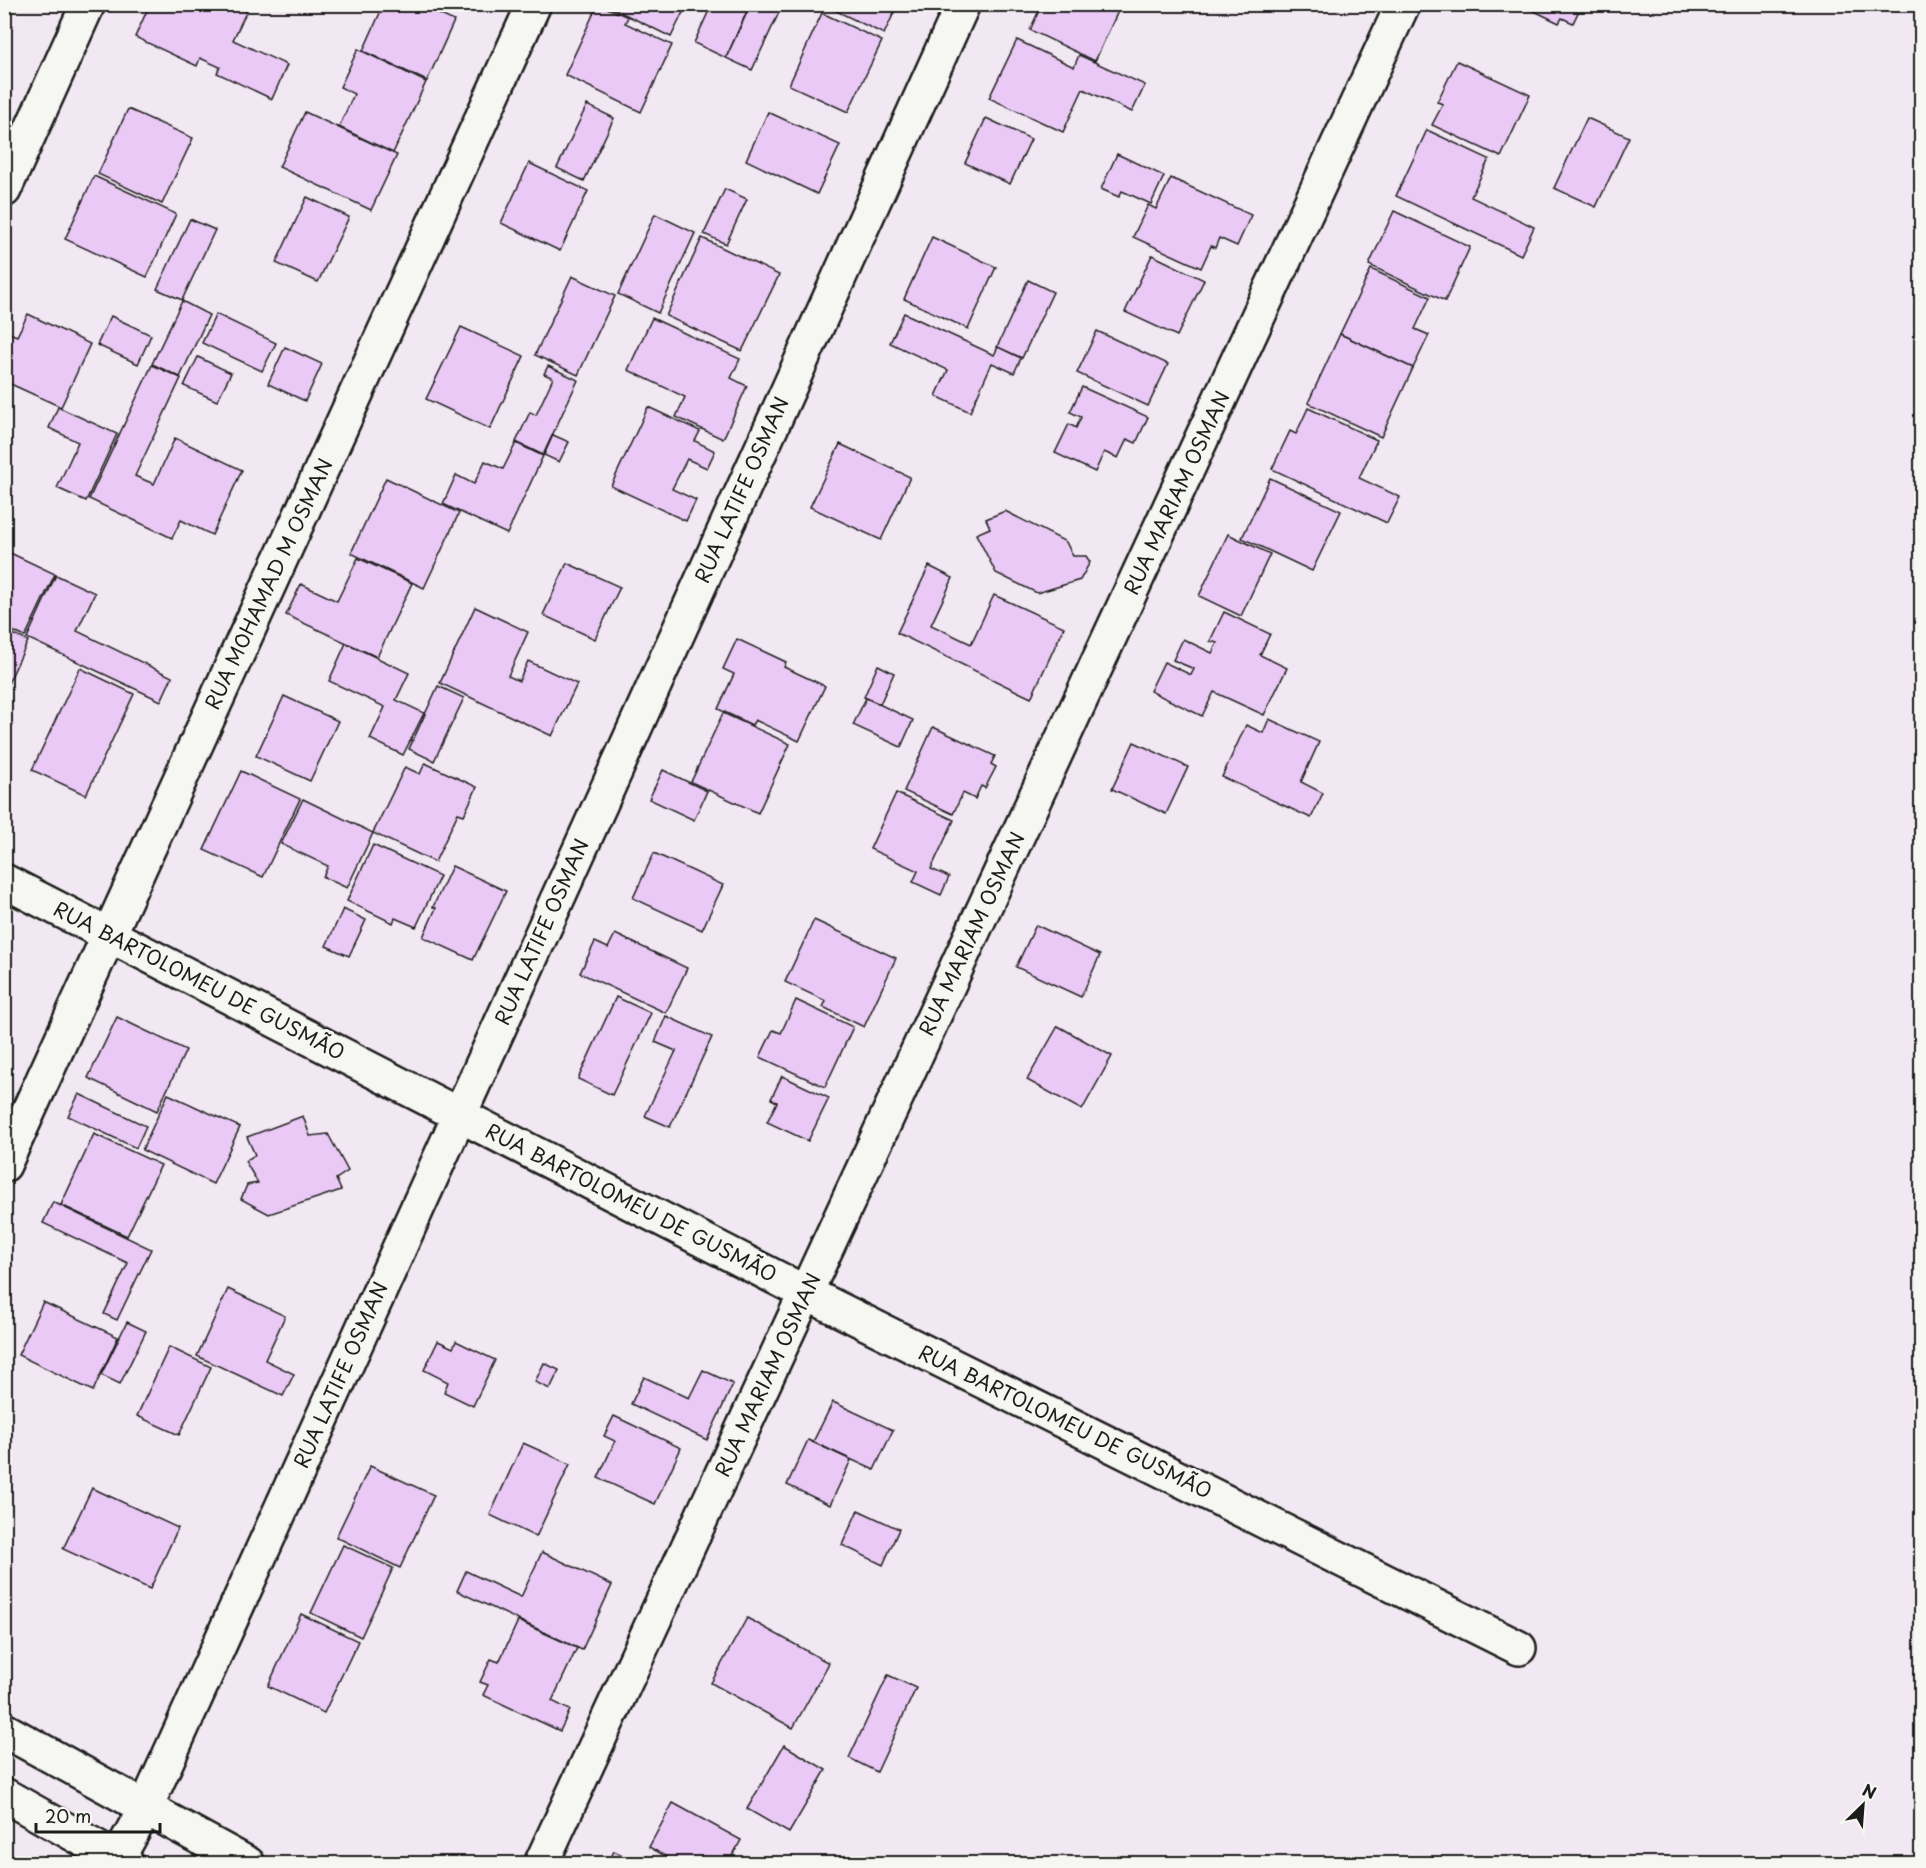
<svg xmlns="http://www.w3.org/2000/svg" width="1926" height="1868" font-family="'Playpen Sans',sans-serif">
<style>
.building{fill:#eac9f6;stroke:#1c1c1c;stroke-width:1.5}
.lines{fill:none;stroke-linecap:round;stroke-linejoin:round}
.street-casing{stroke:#1c1c1c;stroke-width:38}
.street{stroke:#f6f6f2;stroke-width:33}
.labels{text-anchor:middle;stroke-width:6;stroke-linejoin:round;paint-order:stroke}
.street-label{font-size:20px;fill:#1c1c1c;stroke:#f6f6f2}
</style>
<rect width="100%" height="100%" fill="#f2e8f3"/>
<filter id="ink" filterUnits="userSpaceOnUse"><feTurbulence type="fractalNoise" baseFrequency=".0167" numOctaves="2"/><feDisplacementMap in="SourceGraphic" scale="12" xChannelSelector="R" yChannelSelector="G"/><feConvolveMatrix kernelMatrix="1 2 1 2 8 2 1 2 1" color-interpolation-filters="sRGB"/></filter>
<g filter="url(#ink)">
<!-- building -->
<g class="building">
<polygon points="150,4 250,4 233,40 287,65 272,99 217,73 220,67 200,58 197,66 135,37"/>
<polygon points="384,4 418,4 454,21 427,81 363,51"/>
<polygon points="598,4 628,17 625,23 672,45 641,112 565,75"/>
<polygon points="604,4 687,4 671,37"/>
<polygon points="712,4 750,4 726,58 694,43"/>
<polygon points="751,4 783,4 752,70 726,58"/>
<polygon points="835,4 898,4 884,34 832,9"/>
<polygon points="1042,4 1109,4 1119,9 1095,61 1030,30"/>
<polygon points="1520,4 1582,4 1573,23 1562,18 1559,23"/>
<polygon points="822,13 882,41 848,112 789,85"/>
<polygon points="1017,40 1074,67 1079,55 1145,85 1132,112 1083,89 1063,132 989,98"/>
<polygon points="358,49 426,82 393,153 339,127 354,94 340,87"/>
<polygon points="1457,61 1530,95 1501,157 1432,125 1443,104 1437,102"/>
<polygon points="587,105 614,118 584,181 557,168"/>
<polygon points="128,109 193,138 162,204 98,174"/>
<polygon points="305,112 397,155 371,210 279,167"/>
<polygon points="768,112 840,145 817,194 746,160"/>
<polygon points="986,118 1031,139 1010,184 965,163"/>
<polygon points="1587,118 1629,137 1596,207 1554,188"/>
<polygon points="1427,130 1489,159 1471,197 1534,227 1521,255 1396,196"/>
<polygon points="1117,154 1164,176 1151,204 1122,191 1119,197 1101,189"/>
<polygon points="529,163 588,191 560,251 501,223"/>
<polygon points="94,176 176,214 147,277 65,239"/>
<polygon points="1171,178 1251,215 1237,246 1219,238 1215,248 1211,246 1201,268 1133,237 1148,205 1156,209"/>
<polygon points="725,189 747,199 726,244 704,234"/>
<polygon points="307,197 349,217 318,282 276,263"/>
<polygon points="1394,211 1470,247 1445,301 1369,265"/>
<polygon points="655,214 695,233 658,313 618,294"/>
<polygon points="190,219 215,230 182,300 157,289"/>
<polygon points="932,237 996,267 968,329 904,299"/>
<polygon points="702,238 779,275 742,351 666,316"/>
<polygon points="1152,255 1204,280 1177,336 1125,312"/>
<polygon points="1371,269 1430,297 1415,329 1429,335 1413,368 1340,334"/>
<polygon points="572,276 615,296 578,375 535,355"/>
<polygon points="1028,280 1053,292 1022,358 997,347"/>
<polygon points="182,301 209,315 180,377 152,364"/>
<polygon points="904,313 994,355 998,347 1021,358 1014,373 992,363 970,412 936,396 948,370 890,343"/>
<polygon points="28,314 90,344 61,407 4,381 4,337 7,332 17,336"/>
<polygon points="216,314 276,343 262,371 202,343"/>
<polygon points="111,316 151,335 138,364 97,345"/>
<polygon points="652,318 740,359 731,378 747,386 723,439 676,417 685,397 628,370"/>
<polygon points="461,327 524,356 490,429 426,399"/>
<polygon points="1097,331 1168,364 1148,406 1077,373"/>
<polygon points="1340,334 1413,368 1381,437 1308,403"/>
<polygon points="285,347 322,364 305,401 268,384"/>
<polygon points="198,357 231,373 217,401 184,386"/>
<polygon points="152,365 181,378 135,476 154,484 175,438 242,470 212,535 181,520 172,538 89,499"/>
<polygon points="548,366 578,380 543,455 516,442 530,412 536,415 553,378 544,374"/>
<polygon points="1082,387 1148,417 1136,443 1127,439 1118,458 1104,452 1095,472 1055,453 1069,424 1076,428 1081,417 1070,412"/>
<polygon points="58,407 117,434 86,501 57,488 78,442 49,428"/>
<polygon points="648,407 700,431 695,441 715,451 707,468 687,459 672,489 696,500 686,521 611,486"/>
<polygon points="1308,408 1377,440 1359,478 1400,497 1387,523 1272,469 1290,431 1296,434"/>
<polygon points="553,435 569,442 559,462 544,455"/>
<polygon points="516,443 543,456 507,534 443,504 456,475 474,484 485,461 503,469"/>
<polygon points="840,444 910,477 881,540 810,507"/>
<polygon points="386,478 459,513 424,588 351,553"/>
<polygon points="1270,478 1341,511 1312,571 1242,538"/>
<polygon points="1005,511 1066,542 1073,556 1086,556 1090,562 1080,580 1037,593 996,573 976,534 990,528 986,519"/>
<polygon points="1228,534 1270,554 1241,616 1199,596"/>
<polygon points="4,550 55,574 25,637 4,627"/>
<polygon points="358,558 412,583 377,657 286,615 301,584 337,601"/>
<polygon points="567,563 620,587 595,639 543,615"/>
<polygon points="929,566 953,578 931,625 971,644 994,595 1064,627 1031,698 897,633"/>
<polygon points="56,575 95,593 77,631 172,677 161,701 27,638"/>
<polygon points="475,607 528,632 508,676 519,681 528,661 577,684 552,736 440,683"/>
<polygon points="1224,612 1270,634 1260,655 1287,668 1264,715 1214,692 1202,716 1150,691 1164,662 1191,675 1194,669 1173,660 1183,639 1212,653 1217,643 1210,641"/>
<polygon points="4,630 28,641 4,692"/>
<polygon points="737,639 786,662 784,667 825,686 799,741 755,720 752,725 718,709 734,674 723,669"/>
<polygon points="346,643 409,673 396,700 424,713 403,755 370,739 385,707 329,681"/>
<polygon points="878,665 894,673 880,704 864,697"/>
<polygon points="80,668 134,694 86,795 32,770"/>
<polygon points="438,686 464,698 434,761 409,749"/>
<polygon points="284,696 338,721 310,781 256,756"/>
<polygon points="866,698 913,720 901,747 853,725"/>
<polygon points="723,713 790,744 758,813 691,782"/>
<polygon points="1269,719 1319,742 1301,782 1323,793 1311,818 1222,777 1246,725 1263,733"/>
<polygon points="933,727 995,756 991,764 996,767 985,788 981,786 975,799 963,793 953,814 904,791"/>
<polygon points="1134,742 1188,767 1166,814 1112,789"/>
<polygon points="425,763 477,787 464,815 458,813 435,862 373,833 405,767 420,774"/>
<polygon points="663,770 707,791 694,820 649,799"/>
<polygon points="241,771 300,799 263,877 204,850"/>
<polygon points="896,793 954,820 931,869 949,877 941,895 913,882 918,871 870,849"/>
<polygon points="303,799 373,833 347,888 323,877 328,866 281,844"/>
<polygon points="373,845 440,876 416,927 395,918 393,923 347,901"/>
<polygon points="654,853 723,885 702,930 633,898"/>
<polygon points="452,866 506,891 473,960 423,937 436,908 433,907"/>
<polygon points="343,909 366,920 349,956 326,946"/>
<polygon points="814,920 896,958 864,1027 823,1007 826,1001 785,982"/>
<polygon points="1036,925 1100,955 1081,997 1016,967"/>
<polygon points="615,934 687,968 666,1013 580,973 595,942 608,948"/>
<polygon points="616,997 651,1013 612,1095 578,1079"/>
<polygon points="796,1000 853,1027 825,1087 760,1057 773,1030 781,1033"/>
<polygon points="666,1016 712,1037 670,1127 645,1116 676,1051 655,1042"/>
<polygon points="117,1017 186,1050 157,1111 88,1078"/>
<polygon points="1058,1026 1112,1056 1082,1110 1027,1080"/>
<polygon points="782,1076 829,1098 808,1141 767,1122 777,1102 771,1099"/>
<polygon points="79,1094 146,1126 136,1148 68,1116"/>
<polygon points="168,1094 240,1127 213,1184 142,1150"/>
<polygon points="303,1116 310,1136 328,1134 348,1171 336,1179 341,1190 269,1214 241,1199 247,1185 258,1183 245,1161 255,1155 247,1137"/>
<polygon points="94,1134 161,1165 127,1236 61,1205"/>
<polygon points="53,1202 151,1249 117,1320 104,1314 128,1263 43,1223"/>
<polygon points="228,1289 285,1316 265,1360 294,1374 283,1396 197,1356"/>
<polygon points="43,1302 118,1337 93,1391 18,1355"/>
<polygon points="127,1322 146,1331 120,1384 101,1375"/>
<polygon points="438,1341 453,1348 456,1341 495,1360 473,1406 444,1392 448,1382 424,1370"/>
<polygon points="169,1347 211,1367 179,1435 137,1416"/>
<polygon points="544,1363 559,1370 550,1389 535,1382"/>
<polygon points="703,1370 733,1384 707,1440 631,1404 644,1377 689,1398"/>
<polygon points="833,1402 893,1430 874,1470 813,1442"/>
<polygon points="614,1416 681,1448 655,1504 598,1478 615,1441 604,1436"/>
<polygon points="808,1440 851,1460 830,1505 787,1485"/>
<polygon points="523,1443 570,1464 536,1537 490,1515"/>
<polygon points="370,1466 434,1495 400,1568 336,1537"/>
<polygon points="92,1488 178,1528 150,1589 63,1549"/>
<polygon points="858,1510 899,1529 883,1565 842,1545"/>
<polygon points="343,1545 393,1568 361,1637 311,1613"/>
<polygon points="542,1552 612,1585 582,1650 457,1591 466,1571 521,1597"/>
<polygon points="301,1614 358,1641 324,1713 268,1686"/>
<polygon points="747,1618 829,1663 793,1728 711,1683"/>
<polygon points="518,1621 577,1648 552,1701 570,1710 560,1731 483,1695 488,1685 480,1682 491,1659 499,1662"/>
<polygon points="888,1675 916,1688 877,1772 849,1758"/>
<polygon points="784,1745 826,1770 789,1833 747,1809"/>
<polygon points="673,1803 741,1840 728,1864 679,1864 649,1847"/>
<polygon points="614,1851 639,1864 608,1864"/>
</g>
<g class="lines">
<defs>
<g id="street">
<polyline points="4,190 88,4"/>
<polyline points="4,881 806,1293 1519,1648"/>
<polyline points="4,1165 534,4"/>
<polyline points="4,1730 248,1864"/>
<polyline points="4,1795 127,1864"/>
<polyline points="118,1858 145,1809 963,4"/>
<polyline points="541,1864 1403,4"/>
</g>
</defs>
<!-- street casing -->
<use href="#street" class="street-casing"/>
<!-- street -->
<use href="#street" class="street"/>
</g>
</g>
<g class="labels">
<!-- street labels -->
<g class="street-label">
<text transform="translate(742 490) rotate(-66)" y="7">RUA LATIFE OSMAN</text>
<text transform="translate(1177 493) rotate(-65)" y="7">RUA MARIAM OSMAN</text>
<text transform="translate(269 584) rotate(-65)" y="7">RUA MOHAMAD M OSMAN</text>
<text transform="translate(542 932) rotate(-66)" y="7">RUA LATIFE OSMAN</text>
<text transform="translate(972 934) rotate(-65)" y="7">RUA MARIAM OSMAN</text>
<text transform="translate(199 981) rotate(27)" y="7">RUA BARTOLOMEU DE GUSMÃO</text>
<text transform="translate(631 1203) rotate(27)" y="7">RUA BARTOLOMEU DE GUSMÃO</text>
<text transform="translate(341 1375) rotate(-66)" y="7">RUA LATIFE OSMAN</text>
<text transform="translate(768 1375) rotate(-65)" y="7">RUA MARIAM OSMAN</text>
<text transform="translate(1065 1422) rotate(26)" y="7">RUA BARTOLOMEU DE GUSMÃO</text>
</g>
</g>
<!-- margin -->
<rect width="1926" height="1868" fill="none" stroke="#f6f6f2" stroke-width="24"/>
<rect x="12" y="12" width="1902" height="1844" fill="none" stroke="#1c1c1c" stroke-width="2" filter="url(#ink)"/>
<!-- north arrow -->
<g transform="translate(1863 1805) rotate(25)" stroke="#f6f6f2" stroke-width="4.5" paint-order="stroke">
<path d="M0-4.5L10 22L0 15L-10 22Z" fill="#1c1c1c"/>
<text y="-9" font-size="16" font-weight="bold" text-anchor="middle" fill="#1c1c1c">N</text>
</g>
<!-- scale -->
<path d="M36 1823v9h124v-9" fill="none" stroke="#1c1c1c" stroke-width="3"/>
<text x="45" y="1823" font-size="18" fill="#1c1c1c" stroke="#f6f6f2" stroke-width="4.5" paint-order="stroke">20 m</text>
</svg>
